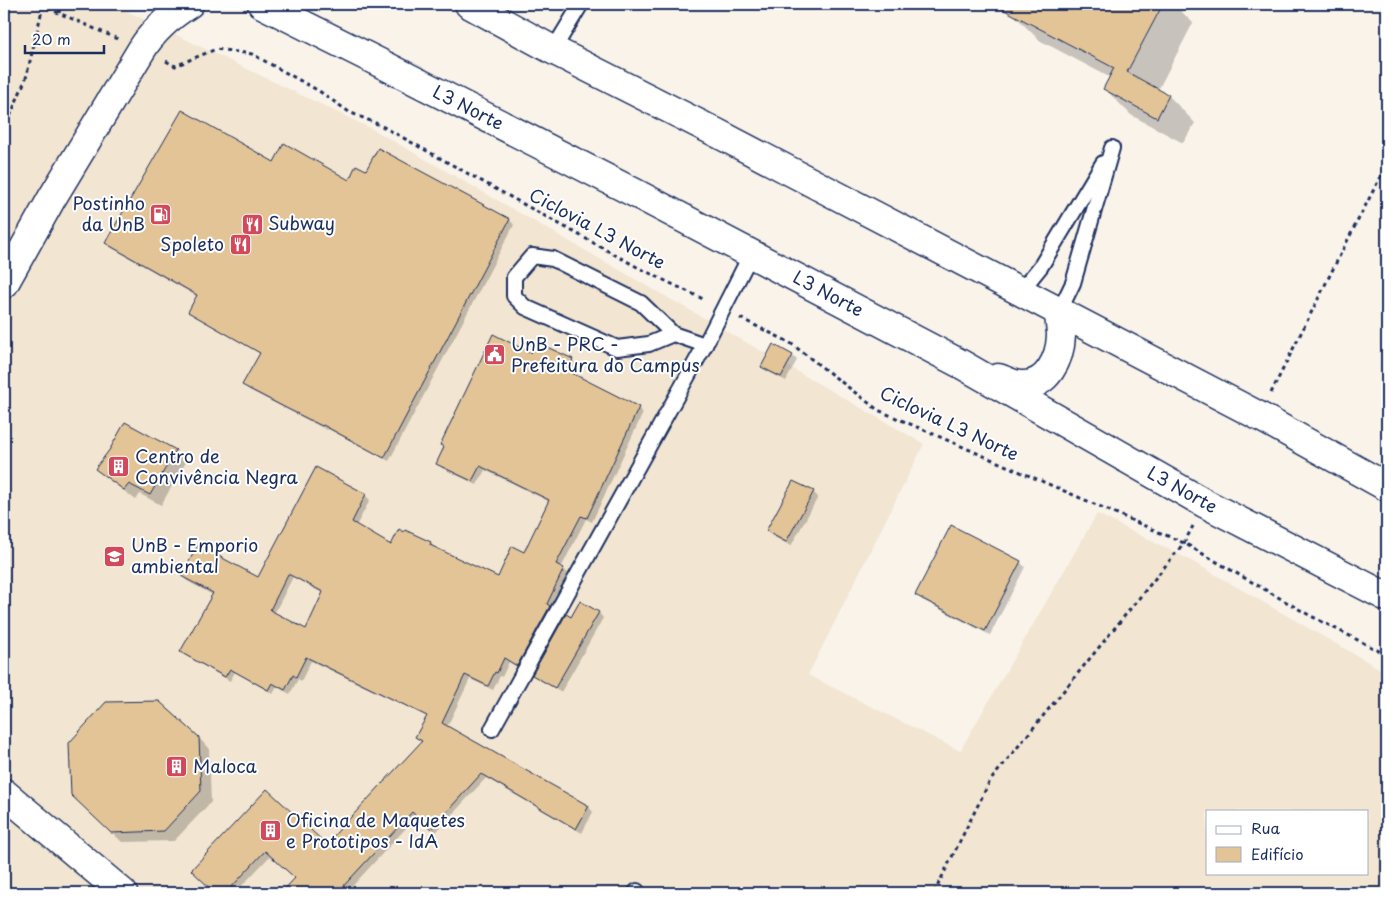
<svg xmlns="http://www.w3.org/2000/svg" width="1391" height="897" font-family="'Playpen Sans',sans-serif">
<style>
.built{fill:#f2e5d1;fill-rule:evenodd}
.shadow{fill:#0003;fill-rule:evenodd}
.building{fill:#e3c496;stroke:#1b2f5e;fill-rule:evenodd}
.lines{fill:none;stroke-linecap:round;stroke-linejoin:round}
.lane-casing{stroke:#1b2f5e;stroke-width:18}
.secondary-casing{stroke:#1b2f5e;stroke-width:31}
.path{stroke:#1b2f5e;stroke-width:3;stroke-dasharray:4 4;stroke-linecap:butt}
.lane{stroke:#fff;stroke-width:14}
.secondary{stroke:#fff;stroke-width:28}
.labels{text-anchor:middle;stroke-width:4;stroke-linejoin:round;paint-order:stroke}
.street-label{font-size:18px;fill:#1b2f5e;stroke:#fff}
.poi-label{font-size:18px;fill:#1b2f5e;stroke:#fff;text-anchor:start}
</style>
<rect width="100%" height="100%" fill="#f9f3ea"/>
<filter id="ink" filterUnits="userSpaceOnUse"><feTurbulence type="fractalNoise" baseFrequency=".02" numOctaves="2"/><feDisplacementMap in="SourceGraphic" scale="10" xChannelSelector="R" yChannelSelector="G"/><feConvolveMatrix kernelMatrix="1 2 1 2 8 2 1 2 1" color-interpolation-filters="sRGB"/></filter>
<g filter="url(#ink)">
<!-- built -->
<path class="built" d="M4,4H112L374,130L924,444L808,675L960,751L1097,514L1186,558L1387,673V893H4ZM1207,811H1367V873H1207Z"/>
<!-- shadow -->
<g class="shadow">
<polygon points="1019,4 1174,4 1193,23 1158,90 1169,96 1195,123 1183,143 1131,115 1105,89 1111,78 1039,40 1013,14"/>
<polygon points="378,150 510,220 514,225 389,461 328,429 327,430 249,390 244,385 261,354 194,316 189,312 198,297 112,248 107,243 274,164 349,182 366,172"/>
<path d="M537,343L572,360L577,365L573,375L638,408L643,413L592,522L586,519L561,568L568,573L522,670L509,662L502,677L500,676L493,690L470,679L447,727L589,807L593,812L582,833L486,778L436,832L418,815L346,893H282L296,878L271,855L235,893H217L193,870L267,791L326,846L422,743L416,737L428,717L311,661L301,681L298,679L290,694L277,687L273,694L235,672L230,681L186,656L182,652L213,595L187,581L182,576L258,579L365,495L370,500L356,526L392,547L406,532L431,543L435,548L498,579L524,553L550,502L485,470L477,485L442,468L437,463L445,448L441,444L531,354ZM293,577L324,594L306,631L274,614Z"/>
<polygon points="792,356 797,360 786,381 767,371 762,366"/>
<polygon points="175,451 186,462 161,505 140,494 136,500 108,479 97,469"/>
<polygon points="813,492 818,497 791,546 772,536 768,531"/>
<polygon points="1020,562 1025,567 990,635 922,600 917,595"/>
<polygon points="580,602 599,613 603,618 561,692 538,679 534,674"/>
<polygon points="199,738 209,749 211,802 174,841 122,842 83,805"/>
</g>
<!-- building -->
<g class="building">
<polygon points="993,4 1163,4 1127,72 1169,95 1157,118 1103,89 1114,68"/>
<polygon points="182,110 274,162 284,143 349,180 356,165 366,170 378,148 510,219 384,458 323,425 322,426 284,407 242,385 260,353 188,312 197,295 105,243"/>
<path d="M493,334L531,353L536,342L573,359L568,371L639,407L587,518L581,516L556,564L564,568L547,604L550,606L517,666L504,658L497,673L495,672L488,686L465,675L442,723L589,806L576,829L481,774L431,829L412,812L337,893H281L295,878L265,851L226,893H215L191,870L267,789L326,844L422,741L415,737L427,716L306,657L296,677L293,675L285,690L272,683L268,690L230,669L225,677L180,652L213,593L181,576L198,545L258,577L316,467L366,494L352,522L391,545L399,529L404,532L405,530L431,542L430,545L498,577L512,546L524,552L549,500L480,466L472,481L436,464L444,447L440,445ZM288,574L323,592L306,629L270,610Z"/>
<polygon points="773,344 793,355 781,377 761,367"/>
<polygon points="125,422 176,450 150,495 129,484 124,490 95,469 110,449"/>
<polygon points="793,481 814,491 786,542 766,531"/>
<polygon points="951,525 1021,561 985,631 915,595"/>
<polygon points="580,601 599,612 555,688 532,675 566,614 571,617"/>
<polygon points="159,701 199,737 201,791 164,831 111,833 71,795 69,743 106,702"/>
</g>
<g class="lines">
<defs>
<g id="lane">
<polyline points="553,50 581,4"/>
<polyline points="1020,292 1041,266 1103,163"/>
<polyline points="1059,312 1073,283 1112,148"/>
<polyline points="673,334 649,344 617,348 525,307 514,296 514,277 532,256 553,259 641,303 673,334 705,345 751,254"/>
<polyline points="492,729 705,345"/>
<polyline points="635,893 637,891"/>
</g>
<g id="secondary">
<polyline points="262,4 384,65 635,193 961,364 1206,504 1387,597"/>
<polyline points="469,4 553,50 717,133 1259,416 1387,487"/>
<path d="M4,284L52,198L142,49C154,30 170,16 189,4"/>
<path d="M998,378C1005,380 1013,385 1021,385C1047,387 1060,359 1061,336C1061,328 1059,320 1059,312"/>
<polyline points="4,793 123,893"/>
</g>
</defs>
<!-- lane casing -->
<use href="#lane" class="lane-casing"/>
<!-- secondary casing -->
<use href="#secondary" class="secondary-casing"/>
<!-- path -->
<g class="path">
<polyline points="41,4 43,6 118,39"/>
<polyline points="59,13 61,4"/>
<polyline points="166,61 175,66 216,49 252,54 319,91 349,112 380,125 639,268 705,300"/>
<polyline points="4,131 26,78 43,6"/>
<polyline points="740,318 789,342 878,410 1184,543 1309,615 1387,655"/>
<polyline points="1271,393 1340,255 1387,164"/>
<polyline points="934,893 990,781 1184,543 1193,526"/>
</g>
<!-- lane -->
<use href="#lane" class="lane"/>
<!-- secondary -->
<use href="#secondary" class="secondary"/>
</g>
</g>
<!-- icons -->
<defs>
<symbol id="fuel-square" viewBox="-11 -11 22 22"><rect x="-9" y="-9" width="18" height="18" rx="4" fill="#d1495b" stroke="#fff"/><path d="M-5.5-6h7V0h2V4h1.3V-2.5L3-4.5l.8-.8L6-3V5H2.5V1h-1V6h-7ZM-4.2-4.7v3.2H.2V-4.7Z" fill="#fff"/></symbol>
<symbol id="restaurant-square" viewBox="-11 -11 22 22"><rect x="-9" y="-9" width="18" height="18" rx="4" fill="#d1495b" stroke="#fff"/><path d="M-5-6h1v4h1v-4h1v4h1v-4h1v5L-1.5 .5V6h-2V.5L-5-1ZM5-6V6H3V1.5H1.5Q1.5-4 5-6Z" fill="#fff"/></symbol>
<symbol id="civic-square" viewBox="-11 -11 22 22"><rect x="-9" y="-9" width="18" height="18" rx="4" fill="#d1495b" stroke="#fff"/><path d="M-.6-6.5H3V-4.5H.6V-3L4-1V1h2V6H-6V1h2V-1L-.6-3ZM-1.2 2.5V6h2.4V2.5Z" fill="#fff"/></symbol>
<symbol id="building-square" viewBox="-11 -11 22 22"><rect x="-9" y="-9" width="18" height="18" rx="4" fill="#d1495b" stroke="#fff"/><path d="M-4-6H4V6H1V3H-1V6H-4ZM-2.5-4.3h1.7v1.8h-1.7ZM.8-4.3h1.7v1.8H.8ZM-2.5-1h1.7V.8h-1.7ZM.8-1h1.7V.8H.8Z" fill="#fff"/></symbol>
<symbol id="school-square" viewBox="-11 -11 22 22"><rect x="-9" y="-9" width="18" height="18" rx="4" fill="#d1495b" stroke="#fff"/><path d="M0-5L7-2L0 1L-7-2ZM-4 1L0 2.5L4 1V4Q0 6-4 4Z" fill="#fff"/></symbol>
</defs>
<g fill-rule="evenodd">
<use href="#fuel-square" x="148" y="202" width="25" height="25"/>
<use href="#restaurant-square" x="240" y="212" width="25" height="25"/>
<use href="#restaurant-square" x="228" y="232" width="25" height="25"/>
<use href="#civic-square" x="482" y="342" width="25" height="25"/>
<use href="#building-square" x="106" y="454" width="25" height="25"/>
<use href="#school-square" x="102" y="544" width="25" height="25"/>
<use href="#building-square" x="164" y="754" width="25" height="25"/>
<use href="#building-square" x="258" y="818" width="25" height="25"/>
</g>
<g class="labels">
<!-- street labels -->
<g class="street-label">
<text transform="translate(468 108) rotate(27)" y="6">L3 Norte</text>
<text transform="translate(597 229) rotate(28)" y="6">Ciclovia L3 Norte</text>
<text transform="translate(828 294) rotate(28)" y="6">L3 Norte</text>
<text transform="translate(949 424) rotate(25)" y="6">Ciclovia L3 Norte</text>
<text transform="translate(1182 490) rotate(29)" y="6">L3 Norte</text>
</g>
<!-- poi labels -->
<g class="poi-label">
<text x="145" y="210" text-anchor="end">Postinho<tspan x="145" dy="21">da UnB</tspan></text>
<text x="268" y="230">Subway</text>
<text x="224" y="251" text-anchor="end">Spoleto</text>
<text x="511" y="351">UnB - PRC -<tspan x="511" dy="21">Prefeitura do Campus</tspan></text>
<text x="135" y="463">Centro de<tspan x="135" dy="21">Convivência Negra</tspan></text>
<text x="131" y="552">UnB - Emporio<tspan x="131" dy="21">ambiental</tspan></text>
<text x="193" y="773">Maloca</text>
<text x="286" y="827">Oficina de Maquetes<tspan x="286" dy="21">e Prototipos - IdA</tspan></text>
</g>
</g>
<!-- margin -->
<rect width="1391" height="897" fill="none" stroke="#fff" stroke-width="20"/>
<rect x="10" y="10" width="1371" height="877" fill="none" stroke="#1b2f5e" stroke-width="2" filter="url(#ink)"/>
<!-- legend -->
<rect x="1206" y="810" width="162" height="65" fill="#ffffff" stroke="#a4acbf"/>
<rect x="1216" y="826" width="25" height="8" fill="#ffffff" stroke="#a4acbf"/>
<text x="1251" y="834" font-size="15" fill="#1b2f5e">Rua</text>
<rect x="1216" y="847" width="25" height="15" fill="#e3c496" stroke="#a4acbf"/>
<text x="1251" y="860" font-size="15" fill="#1b2f5e">Edifício</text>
<!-- scale -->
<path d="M25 45v8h79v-8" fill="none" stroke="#1b2f5e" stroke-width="2.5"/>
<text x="32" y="45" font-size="15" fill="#1b2f5e" stroke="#ffffff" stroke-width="4" paint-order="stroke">20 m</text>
</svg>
